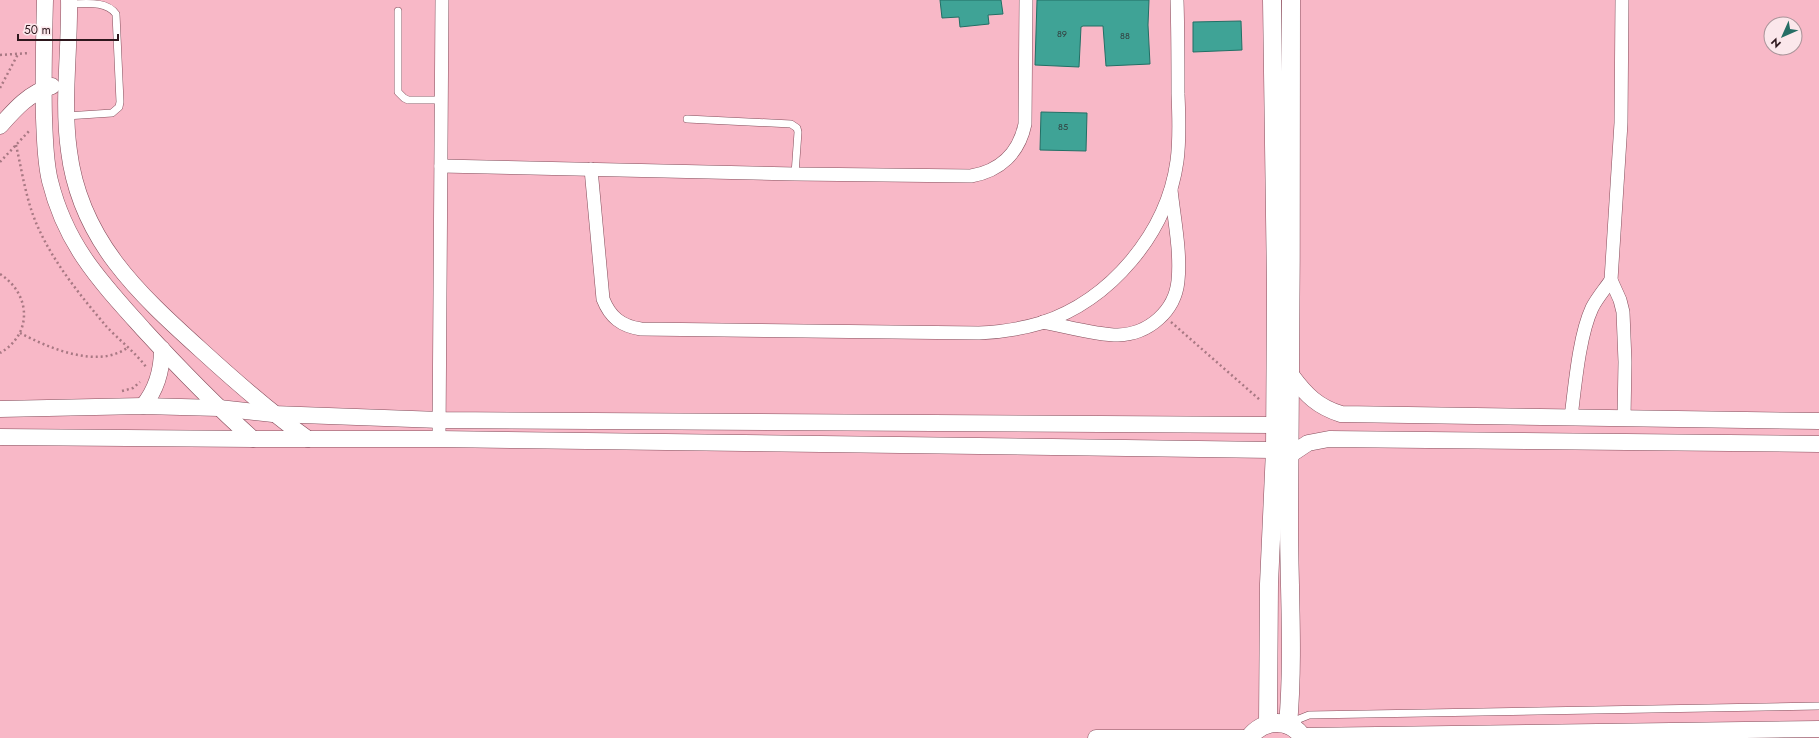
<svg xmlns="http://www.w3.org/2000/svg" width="1819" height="738" font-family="Jost,sans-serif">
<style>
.building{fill:#3fa396;stroke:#226f65}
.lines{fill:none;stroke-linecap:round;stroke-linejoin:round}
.service-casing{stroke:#844d5b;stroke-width:8}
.minor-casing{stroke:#844d5b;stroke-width:14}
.tertiary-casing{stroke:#844d5b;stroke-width:17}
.secondary-casing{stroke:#844d5b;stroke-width:19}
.path{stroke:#a87883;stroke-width:2.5;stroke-dasharray:2 3;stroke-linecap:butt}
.service{stroke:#fff;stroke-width:7}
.minor{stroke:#fff;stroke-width:13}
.tertiary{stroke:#fff;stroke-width:16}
.secondary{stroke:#fff;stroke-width:18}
.labels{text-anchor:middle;stroke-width:3;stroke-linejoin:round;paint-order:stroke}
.number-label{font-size:9px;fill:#323a3b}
</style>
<rect width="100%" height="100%" fill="#f8b8c7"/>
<!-- building -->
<g class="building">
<polygon points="940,0 1001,0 1003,14 988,15 989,24 960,27 959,17 942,18"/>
<polygon points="1037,0 1149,0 1148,25 1150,64 1106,66 1103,26 1083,26 1081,27 1079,67 1035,65"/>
<polygon points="1241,21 1242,50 1193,52 1193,22"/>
<polygon points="1041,112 1087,113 1086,151 1040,150"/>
</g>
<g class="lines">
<defs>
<g id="service">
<polyline points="398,11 398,92 404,98 408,100 441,100"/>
<path d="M66,116L112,113L119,107L120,102L116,14C106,0 84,4 69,4"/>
<polyline points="687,119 791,124 797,128 798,132 795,174"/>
<polyline points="1294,728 1299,719 1309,715 1819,706"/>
</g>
<g id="minor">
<polyline points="1622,0 1621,123 1611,280 1620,300 1623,312 1625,362 1624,418"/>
<path d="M441,166L795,174L971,176C1000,171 1019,153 1025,124L1026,0"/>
<path d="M591,169L603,299C610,317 621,326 641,329L979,333C1000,332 1021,329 1041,323C1111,300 1167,233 1177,161C1180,139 1179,116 1178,94C1178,63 1178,31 1177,0"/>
<path d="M1043,322C1065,326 1096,335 1118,335C1149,334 1175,311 1178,281C1181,252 1174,218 1171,190"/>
<path d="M1571,417C1575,386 1579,336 1592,308C1597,298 1605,289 1611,280"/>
<polyline points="439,439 442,0"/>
</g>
<g id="tertiary">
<path d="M45,0C44,39 43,79 44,118C45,139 45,161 50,181C66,246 101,282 144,330C179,368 215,405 253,439"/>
<path d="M69,0C70,50 62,101 69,151C80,240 138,293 201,350C236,382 270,412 308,439"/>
<path d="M0,126C15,109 29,93 52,86"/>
<path d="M1292,376C1306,395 1318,407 1341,414L1819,421"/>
<path d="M143,406C157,389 162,371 162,349"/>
<polyline points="0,409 143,406 219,408 273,414 440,420 1275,425"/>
<polyline points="0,437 253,439 439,439 1275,450"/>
<polyline points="1290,455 1308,443 1329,439 1819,444"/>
<polyline points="1302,736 1819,729"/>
<polyline points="1096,738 1249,738"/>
</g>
<g id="secondary">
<polyline points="1268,723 1269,584 1275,450 1276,287 1272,0"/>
<path d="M1288,725C1294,657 1289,589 1289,521C1291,347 1291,174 1291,0"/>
<path d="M1249,738C1263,719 1290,717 1303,738"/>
</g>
</defs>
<!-- service casing -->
<use href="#service" class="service-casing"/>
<!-- minor casing -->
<use href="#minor" class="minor-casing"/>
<!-- tertiary casing -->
<use href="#tertiary" class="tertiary-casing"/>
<!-- secondary casing -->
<use href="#secondary" class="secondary-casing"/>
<!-- path -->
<g class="path">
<polyline points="0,55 30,53"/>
<polyline points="0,88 18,54"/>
<path d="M16,145C22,171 26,200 37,225C53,262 80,295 106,326C118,339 137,354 146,367"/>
<polyline points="0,162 30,130"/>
<path d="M0,274C31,294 33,334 0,353"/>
<polyline points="1171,322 1260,400"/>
<path d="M20,333C49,348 97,369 127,348"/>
<polyline points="122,391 133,388 140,382"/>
</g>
<!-- service -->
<use href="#service" class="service"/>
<!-- minor -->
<use href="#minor" class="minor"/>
<!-- tertiary -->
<use href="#tertiary" class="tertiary"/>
<!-- secondary -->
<use href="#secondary" class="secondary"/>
</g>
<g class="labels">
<!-- number labels -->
<g class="number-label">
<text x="1062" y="37">89</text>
<text x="1125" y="39">88</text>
<text x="1063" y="130">85</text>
</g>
</g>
<!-- north arrow -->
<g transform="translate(1783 36) rotate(225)"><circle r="19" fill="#fbe7eb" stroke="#a99499"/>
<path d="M0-3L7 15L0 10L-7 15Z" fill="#266e65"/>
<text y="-6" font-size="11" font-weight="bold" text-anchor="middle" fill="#2e171d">N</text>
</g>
<!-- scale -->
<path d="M18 34v6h100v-6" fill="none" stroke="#2e171d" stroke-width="2"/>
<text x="24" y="34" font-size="12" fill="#2e171d" stroke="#fbe7eb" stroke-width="3" paint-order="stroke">50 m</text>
</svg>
